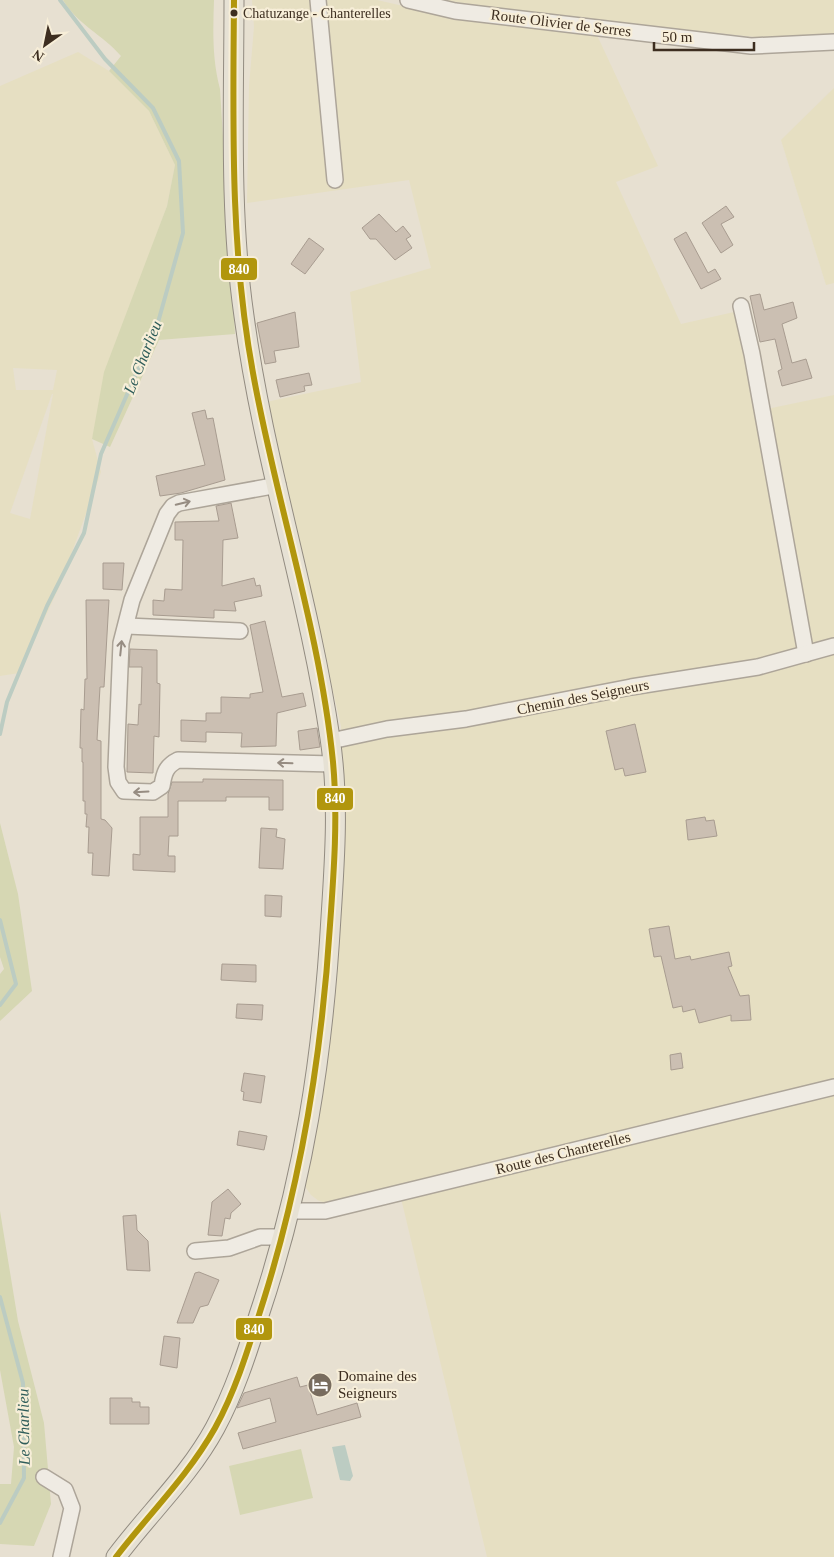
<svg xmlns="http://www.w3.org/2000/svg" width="834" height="1557" font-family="'Times New Roman',serif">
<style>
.farmland{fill:#e6dfc2;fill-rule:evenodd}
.green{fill:#d6d7b3}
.water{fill:#bcccc2}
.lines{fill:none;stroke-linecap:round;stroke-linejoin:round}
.stream{stroke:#bcccc2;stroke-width:4}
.building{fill:#cbbfb2;stroke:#a89c90}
.minor-casing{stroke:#ada599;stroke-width:18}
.major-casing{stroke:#928b80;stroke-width:21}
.minor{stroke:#efebe3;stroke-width:15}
.major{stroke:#e6e1d4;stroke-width:19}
.bus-1-casing{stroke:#f7eed8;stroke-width:10}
.bus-1{stroke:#b1960d;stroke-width:6}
.oneway{stroke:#968c82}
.bus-dot{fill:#3d2e20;stroke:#f7eed8;stroke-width:2}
.labels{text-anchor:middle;stroke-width:4.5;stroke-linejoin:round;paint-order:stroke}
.bus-label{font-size:14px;fill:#3d2e20;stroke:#f7eed8;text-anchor:start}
.street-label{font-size:15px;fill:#3d2e20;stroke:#f7eed8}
.poi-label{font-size:15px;fill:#3d2e20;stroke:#f7eed8;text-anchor:start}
.water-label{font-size:16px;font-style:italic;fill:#2f5d5a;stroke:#f7eed8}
.line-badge{stroke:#f7eed8;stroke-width:2}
.badge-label{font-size:14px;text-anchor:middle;font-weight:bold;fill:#fff}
</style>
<rect width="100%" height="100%" fill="#e7e0d1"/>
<!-- farmland -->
<g class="farmland">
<polygon points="252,0 377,0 447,16 596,33 658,166 616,182 681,324 734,312 757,411 834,395 834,1557 487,1557 399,1190 331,1204 319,1201 311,1195 306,1188 305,1181 315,1140 336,989 343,864 341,726 266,402 361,382 350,292 431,268 409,180 247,203 249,86 254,27"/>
<polygon points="443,0 834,0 834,39 801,42 530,13"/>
<path d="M78,52L109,71L149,111L175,165L167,206L144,269L92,439L101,472L60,585L19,673L0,676V86ZM13,368L57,370L53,390H16ZM52,394H53L30,519L10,513Z"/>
<polygon points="834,88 834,283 826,285 781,140"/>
</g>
<!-- green -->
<g class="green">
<path d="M63,0H214C213,30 212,59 220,89L235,334L159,340L110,447L92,439L104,372L167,206L175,165L149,111L109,71L121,56C103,35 77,24 63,0Z"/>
<polygon points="0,823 18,894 32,991 0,1021 0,974 4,969 0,957"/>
<polygon points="0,1211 18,1321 44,1423 51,1504 34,1546 0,1544 0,1484 11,1484 14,1447 0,1370"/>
<polygon points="301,1449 313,1498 240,1515 229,1466"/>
</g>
<!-- water -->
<polygon class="water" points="345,1445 353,1476 350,1481 340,1480 332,1447"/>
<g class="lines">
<!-- stream -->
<g class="stream">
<polyline points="0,734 7,702 19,673 47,606 84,533 101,454 157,326 183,233 179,161 153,108 105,59 60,0"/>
<polyline points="0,920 16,984 0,1005"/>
<polyline points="0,1297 23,1383 24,1478 0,1523"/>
</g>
</g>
<!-- building -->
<g class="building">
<polygon points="726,206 734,217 721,224 733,245 721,253 702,223"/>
<polygon points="379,214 396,232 403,226 411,236 406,239 412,248 395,260 376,239 370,239 362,228"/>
<polygon points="686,232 708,273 715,269 721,279 701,289 674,239"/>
<polygon points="309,238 324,249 305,274 291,264"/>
<polygon points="760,294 764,310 793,302 797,318 782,324 792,363 806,359 812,378 782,386 778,371 782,369 775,339 760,342 750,296"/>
<polygon points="295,312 299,347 274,351 276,362 265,364 257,323"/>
<polygon points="309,373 312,385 304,386 305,391 280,397 276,380"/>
<polygon points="205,410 207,419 213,418 225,480 181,493 160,496 156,476 205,465 192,413"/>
<polygon points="231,503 238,538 223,540 222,586 254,578 256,586 260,585 262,596 234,602 236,611 214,610 214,618 153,615 153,600 164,601 165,589 182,590 183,540 175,540 175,522 219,521 216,506"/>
<polygon points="103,563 124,563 122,590 103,589"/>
<polygon points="86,600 109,600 104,687 100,687 97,740 101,741 101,819 105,820 112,828 109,876 92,875 93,853 88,853 89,827 86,827 87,814 85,814 85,801 83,801 83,762 82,762 82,748 80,748 81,709 84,710 85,679 87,679"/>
<polygon points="265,621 282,697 303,693 306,706 277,713 276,746 241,747 242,733 206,732 206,742 181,741 181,720 206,721 206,713 221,713 221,697 250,698 250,694 263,692 250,625"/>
<polygon points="130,649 157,650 157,683 160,684 159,737 154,736 153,773 127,772 128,724 138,725 139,704 141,705 142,667 129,667"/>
<polygon points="635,724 646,772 625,776 623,768 615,770 606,731"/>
<polygon points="317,728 320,747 300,750 298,731"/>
<polygon points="203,779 283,780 283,810 269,810 269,797 226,797 226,801 178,801 178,836 169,836 168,856 175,856 175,872 133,870 133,854 140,855 140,817 168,817 168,794 172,782 203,782"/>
<polygon points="705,817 706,821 714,820 717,836 688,840 686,820"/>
<polygon points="261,828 277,829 276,837 285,839 283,869 259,868"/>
<polygon points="265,895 282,896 281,917 265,916"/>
<polygon points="669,926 675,959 690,956 691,960 729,952 732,966 728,967 740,996 749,995 751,1020 731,1021 731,1015 699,1023 695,1009 683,1012 682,1006 673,1008 661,956 654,957 649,929"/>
<polygon points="222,964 256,965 256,982 221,980"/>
<polygon points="237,1004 263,1005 262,1020 236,1018"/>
<polygon points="681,1053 683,1068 671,1070 670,1055"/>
<polygon points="244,1073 265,1076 261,1103 243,1100 244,1092 241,1091"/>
<polygon points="239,1131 267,1136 264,1150 237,1145"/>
<polygon points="228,1189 241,1204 231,1213 230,1219 225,1218 222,1236 208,1235 212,1202"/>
<polygon points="136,1215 137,1230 148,1241 150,1271 127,1270 123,1216"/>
<polygon points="199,1272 219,1280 208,1305 200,1307 193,1323 177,1323 195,1273"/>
<polygon points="164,1336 180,1338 177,1368 160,1365"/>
<polygon points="297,1377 300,1387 308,1385 317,1415 357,1403 361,1417 243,1449 238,1433 276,1422 270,1398 237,1408 244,1393"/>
<polygon points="110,1398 132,1398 132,1402 140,1402 140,1407 149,1407 149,1424 110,1424"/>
</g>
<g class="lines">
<defs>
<g id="minor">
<polyline points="318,0 335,180"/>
<polyline points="408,0 455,11 751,46 834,42"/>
<polyline points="741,306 752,354 806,654"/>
<path d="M278,485L179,503L173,506L167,514L132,600L121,643L116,767L118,782L124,791L153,792L162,786C164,773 166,766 178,760L333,764"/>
<polyline points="127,626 240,631"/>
<polyline points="331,741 387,729 466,719 631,687 758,667 834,646"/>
<polyline points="291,1211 325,1211 834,1087"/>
<polyline points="195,1251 229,1248 260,1237 284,1237"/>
<polyline points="44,1477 65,1490 72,1508 61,1557"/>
</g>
<path id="major" d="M116,1557C148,1514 189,1476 215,1428C234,1393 247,1353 259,1315C304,1181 323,1056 331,917C335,857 339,797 330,738C309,596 263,459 244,316C229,212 234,105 234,0"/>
</defs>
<!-- minor casing -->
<use href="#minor" class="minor-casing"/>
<!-- major casing -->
<use href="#major" class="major-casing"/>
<!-- minor -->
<use href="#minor" class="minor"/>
<!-- major -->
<use href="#major" class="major"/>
<defs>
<path id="bus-1" d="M116,1557C149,1514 188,1476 215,1428C237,1388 250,1343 264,1299C302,1177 322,1052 330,925C334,871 338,816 333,762C320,631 276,502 253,373C230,249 233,125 234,0"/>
</defs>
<!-- bus-1 casing -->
<use href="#bus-1" class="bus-1-casing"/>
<!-- bus-1 -->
<use href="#bus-1" class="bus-1"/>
</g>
<!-- one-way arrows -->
<defs><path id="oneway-shaft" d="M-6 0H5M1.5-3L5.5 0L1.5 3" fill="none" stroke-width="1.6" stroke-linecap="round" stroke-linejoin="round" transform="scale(1.25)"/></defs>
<g class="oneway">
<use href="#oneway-shaft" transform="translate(183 503) rotate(-14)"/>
<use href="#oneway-shaft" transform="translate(121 648) rotate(-84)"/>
<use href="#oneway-shaft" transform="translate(285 763) rotate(-178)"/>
<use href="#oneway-shaft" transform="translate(141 792) rotate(177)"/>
</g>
<!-- icons -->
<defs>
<symbol id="hotel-disc" viewBox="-11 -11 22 22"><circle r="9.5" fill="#786c5e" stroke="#f7eed8"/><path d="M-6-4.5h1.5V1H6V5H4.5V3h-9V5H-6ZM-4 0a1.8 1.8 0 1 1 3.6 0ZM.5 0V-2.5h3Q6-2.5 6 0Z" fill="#fff"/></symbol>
</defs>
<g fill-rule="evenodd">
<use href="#hotel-disc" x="306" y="1371" width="28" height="28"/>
</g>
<!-- markers -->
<circle class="bus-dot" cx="234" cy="13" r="4.5"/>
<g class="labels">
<!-- bus labels -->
<g class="bus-label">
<text x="243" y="18">Chatuzange - Chanterelles</text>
</g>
<!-- street labels -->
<g class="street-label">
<text transform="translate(561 23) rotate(7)" y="5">Route Olivier de Serres</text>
<text transform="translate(583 697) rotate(-11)" y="5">Chemin des Seigneurs</text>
<text transform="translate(563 1153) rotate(-14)" y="5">Route des Chanterelles</text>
</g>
<!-- poi labels -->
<g class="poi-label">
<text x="338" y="1381">Domaine des<tspan x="338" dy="17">Seigneurs</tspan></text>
</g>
<!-- water labels -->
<g class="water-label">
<text transform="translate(142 357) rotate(-68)" y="6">Le Charlieu</text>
<text transform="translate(23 1427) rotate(-91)" y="6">Le Charlieu</text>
</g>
</g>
<g class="line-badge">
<rect x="220" y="257" width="38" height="24" rx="5" fill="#b1960d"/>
<rect x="316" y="787" width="38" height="24" rx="5" fill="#b1960d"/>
<rect x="235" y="1317" width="38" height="24" rx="5" fill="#b1960d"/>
</g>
<g class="badge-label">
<text x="239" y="274">840</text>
<text x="335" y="803">840</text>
<text x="254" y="1334">840</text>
</g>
<!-- north arrow -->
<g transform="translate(45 45) rotate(213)" stroke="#f7eed8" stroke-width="4" paint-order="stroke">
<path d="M0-4L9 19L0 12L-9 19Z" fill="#3d2e20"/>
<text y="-8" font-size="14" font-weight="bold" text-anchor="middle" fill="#3d2e20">N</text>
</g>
<!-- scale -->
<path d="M654 42v8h100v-8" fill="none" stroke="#3d2e20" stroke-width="2.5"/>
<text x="662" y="42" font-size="15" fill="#3d2e20" stroke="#f7eed8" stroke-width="4" paint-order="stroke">50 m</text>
</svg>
